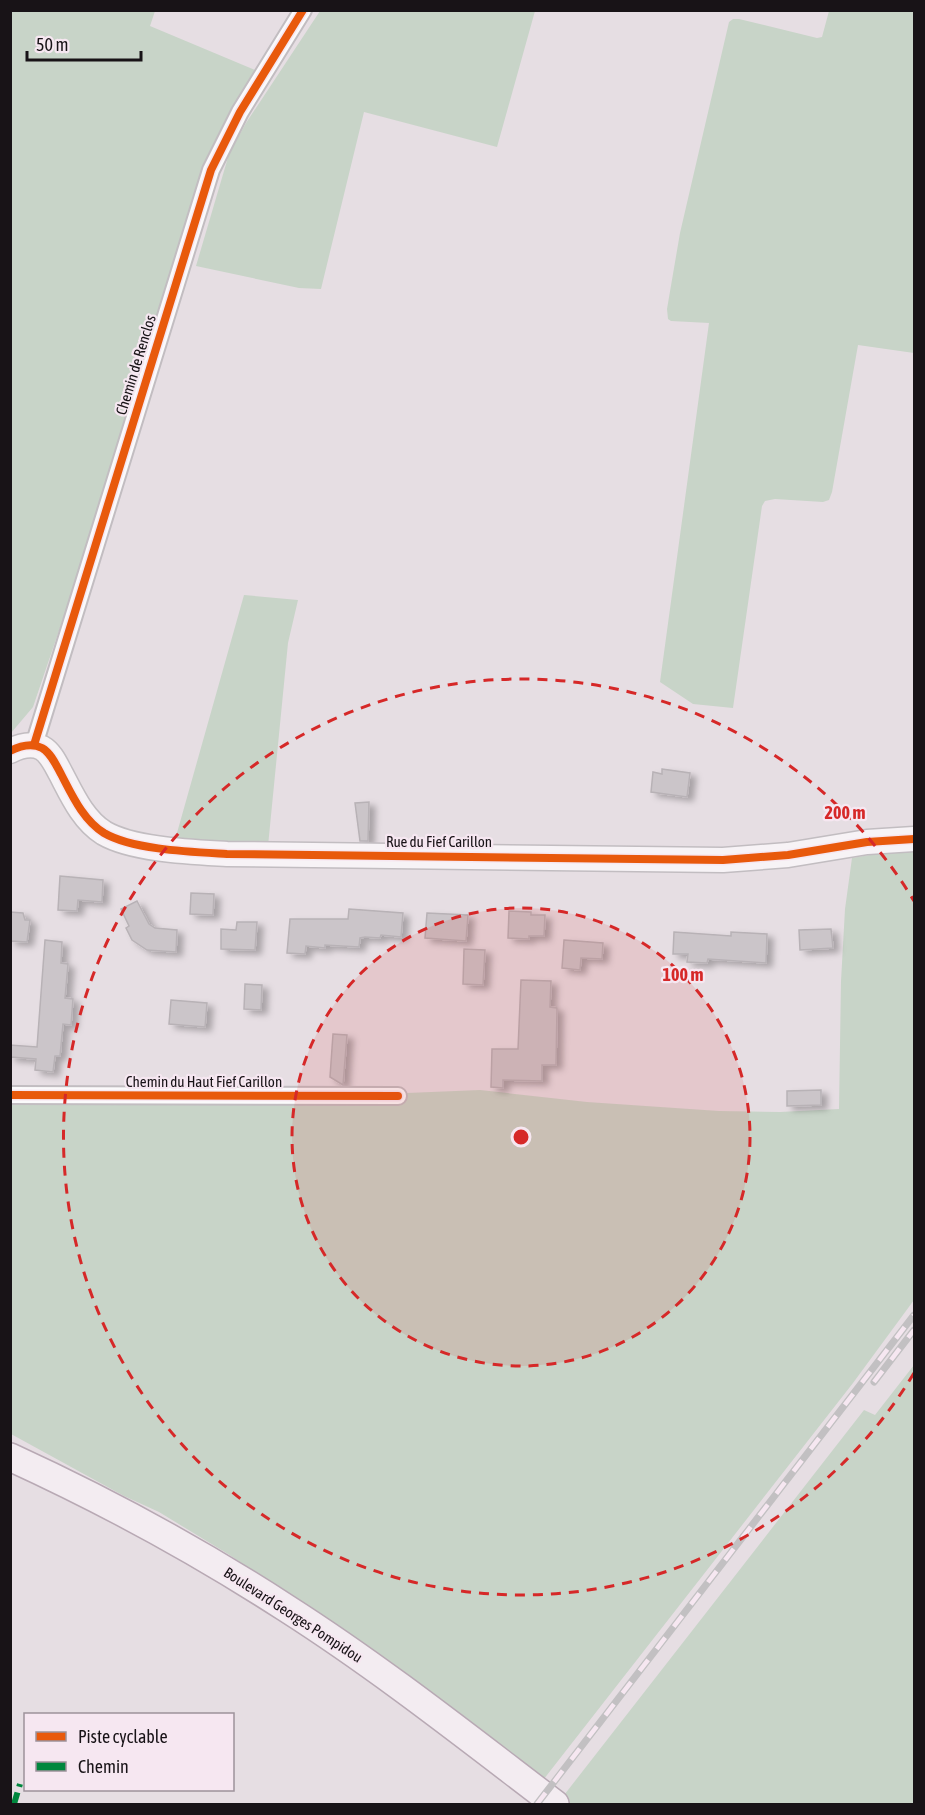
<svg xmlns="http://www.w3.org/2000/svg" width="925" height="1815" font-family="'Asap Condensed',sans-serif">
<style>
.green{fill:#c8d4c8}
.building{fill:#cbc5c9;stroke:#b8b2b6;stroke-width:1.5;filter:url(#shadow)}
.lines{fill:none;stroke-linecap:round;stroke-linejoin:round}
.street-casing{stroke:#c2bdc1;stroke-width:20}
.secondary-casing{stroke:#c2bdc1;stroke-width:27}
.primary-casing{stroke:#b8a9b4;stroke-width:30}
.street{stroke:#fbfafb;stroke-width:16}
.secondary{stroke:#f7f3f6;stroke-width:24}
.primary{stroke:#f3ecf1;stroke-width:27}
.rail-casing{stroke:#c2c0c2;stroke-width:7}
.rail{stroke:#f6e7f1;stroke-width:4.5;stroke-dasharray:14;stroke-linecap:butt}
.quiet{stroke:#00873e;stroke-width:6;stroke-dasharray:12 6;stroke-linecap:butt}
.cycleway-casing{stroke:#f6e7f1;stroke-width:11}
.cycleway{stroke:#e8590c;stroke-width:8}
.ring{fill:none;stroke:#d62828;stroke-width:3;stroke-dasharray:10 8}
.labels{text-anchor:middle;stroke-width:4.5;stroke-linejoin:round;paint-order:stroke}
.street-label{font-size:15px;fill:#181317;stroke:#f6e7f1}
.centre{fill:#d62828;stroke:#f6e7f1;stroke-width:3}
.ring-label{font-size:18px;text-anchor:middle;font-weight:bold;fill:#d62828;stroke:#f6e7f1;stroke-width:4.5;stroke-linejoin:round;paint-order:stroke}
</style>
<defs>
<filter id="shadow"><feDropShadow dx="6" dy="4" stdDeviation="3" flood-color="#0004"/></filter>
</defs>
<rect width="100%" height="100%" fill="#e6dee3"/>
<!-- green -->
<g class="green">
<polygon points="11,11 155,11 150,26 255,70 217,142 115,466 33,707 11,733"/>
<polygon points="320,11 535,11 497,147 364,112 321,289 299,288 196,266 229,154 246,123"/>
<polygon points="829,11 914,11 914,353 858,345 832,492 829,500 823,502 775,499 765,501 762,506 733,708 693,704 660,682 709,323 671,321 668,319 667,309 680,233 729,22 733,19 739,19 817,38 822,37"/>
<polygon points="244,595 298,600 288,643 268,846 175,840"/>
<polygon points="887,852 914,852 914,1300 853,1383 540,1784 287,1594 228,1554 159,1512 124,1496 11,1434 11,1099 398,1100 407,1093 480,1090 587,1102 719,1111 780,1112 839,1109 841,981 845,909 852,858"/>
<polygon points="914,1365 914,1804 568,1804 561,1799 864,1410 875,1415"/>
</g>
<!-- building -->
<g class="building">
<polygon points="662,769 690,773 687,797 651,792 653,772 662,774"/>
<polygon points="369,802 368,841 360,841 355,803"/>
<polygon points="60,876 103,880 102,902 78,900 77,911 58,910"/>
<polygon points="191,893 214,894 213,915 190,914"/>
<polygon points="137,901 149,924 155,928 177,930 176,952 147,950 132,940 126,928 129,926 121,909"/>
<polygon points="349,909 403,913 401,937 381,935 380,938 365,937 360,938 359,947 325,945 325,948 306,946 305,954 287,953 290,919 348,919"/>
<polygon points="509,911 531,912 531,915 545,915 544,936 529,936 529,939 508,938"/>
<polygon points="10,912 23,913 25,920 30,920 27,942 10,941"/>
<polygon points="427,913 468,915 466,941 425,938"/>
<polygon points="237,922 257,922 255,950 221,949 221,929 236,930"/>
<polygon points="831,929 833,948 800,950 799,930"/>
<polygon points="674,932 731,936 731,932 767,934 766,963 708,959 707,963 687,962 688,954 673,954"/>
<polygon points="45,940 62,942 61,963 68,964 65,998 73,999 71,1025 63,1024 60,1056 55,1056 53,1072 35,1070 36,1059 10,1057 10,1045 37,1047"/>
<polygon points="564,940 603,943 602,959 581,958 580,970 562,968"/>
<polygon points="464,949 485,950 483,985 463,984"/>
<polygon points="521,980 551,981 550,1007 557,1008 556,1065 542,1065 542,1081 503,1080 503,1088 491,1087 492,1049 518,1049"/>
<polygon points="245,984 262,985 261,1010 244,1009"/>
<polygon points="171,1000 207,1003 205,1027 169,1024"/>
<polygon points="333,1034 347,1035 343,1085 330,1077"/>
<polygon points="821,1090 821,1105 787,1106 787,1091"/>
</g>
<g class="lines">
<defs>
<g id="street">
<polyline points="34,745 211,170 240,112 303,10"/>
<polyline points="10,1095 398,1096"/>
</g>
<path id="secondary" d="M10,751C20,746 32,743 42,748C51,753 56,765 61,774C72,795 83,820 104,833C133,850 193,852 227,854L723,860L788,855L867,842L914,839"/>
<path id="primary" d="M10,1457C106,1501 198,1551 286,1608C380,1668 467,1737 555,1804"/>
</defs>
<!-- street casing -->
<use href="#street" class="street-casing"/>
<!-- secondary casing -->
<use href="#secondary" class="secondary-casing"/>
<!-- primary casing -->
<use href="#primary" class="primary-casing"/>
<!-- street -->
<use href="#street" class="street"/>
<!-- secondary -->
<use href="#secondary" class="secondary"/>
<!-- primary -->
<use href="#primary" class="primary"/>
<defs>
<g id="rail">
<polyline points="874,1382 914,1330"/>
<polyline points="537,1804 914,1315"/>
</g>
</defs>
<!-- rail casing -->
<use href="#rail" class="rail-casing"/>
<!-- rail -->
<use href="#rail" class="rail"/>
<!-- quiet -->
<polyline class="quiet" points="14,1804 20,1784"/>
<defs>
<g id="cycleway">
<polyline points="34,745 211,170 240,112 303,10"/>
<path d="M10,751C20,746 32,743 42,748C51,753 56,765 61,774C72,795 83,820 104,833C133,850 193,852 227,854L723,860L788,855L867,842L914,839"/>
<polyline points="10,1095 398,1096"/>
</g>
</defs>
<!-- cycleway casing -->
<use href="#cycleway" class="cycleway-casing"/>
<!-- cycleway -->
<use href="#cycleway" class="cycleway"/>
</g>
<!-- distance rings -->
<circle cx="521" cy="1137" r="229" fill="#d62828" fill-opacity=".12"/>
<g class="ring">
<circle cx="521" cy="1137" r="229"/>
<path d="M914 1373A458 458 0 1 1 914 901"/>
</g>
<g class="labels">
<!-- street labels -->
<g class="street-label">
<text transform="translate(136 365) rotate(-73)" y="5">Chemin de Renclos</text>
<text x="439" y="847">Rue du Fief Carillon</text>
<text x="204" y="1087">Chemin du Haut Fief Carillon</text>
<text transform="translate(293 1615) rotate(33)" y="5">Boulevard Georges Pompidou</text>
</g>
</g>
<circle cx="521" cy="1137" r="9" class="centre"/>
<g class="ring-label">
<text x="845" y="819">200 m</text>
<text x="683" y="981">100 m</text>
</g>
<!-- border -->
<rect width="925" height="1815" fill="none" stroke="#181317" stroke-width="24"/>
<!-- legend -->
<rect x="24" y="1713" width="210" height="78" fill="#f6e7f1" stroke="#9d929a" stroke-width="1.5"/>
<rect x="36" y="1732" width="30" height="9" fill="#e8590c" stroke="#9d929a" stroke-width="1.5"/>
<text x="78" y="1743" font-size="18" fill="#181317">Piste cyclable</text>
<rect x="36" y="1762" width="30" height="9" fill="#00873e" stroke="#9d929a" stroke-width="1.5"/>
<text x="78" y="1773" font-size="18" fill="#181317">Chemin</text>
<!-- scale -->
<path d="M27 51v9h114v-9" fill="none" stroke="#181317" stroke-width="3"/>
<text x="36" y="51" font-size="18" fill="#181317" stroke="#f6e7f1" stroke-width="4.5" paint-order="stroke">50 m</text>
</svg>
